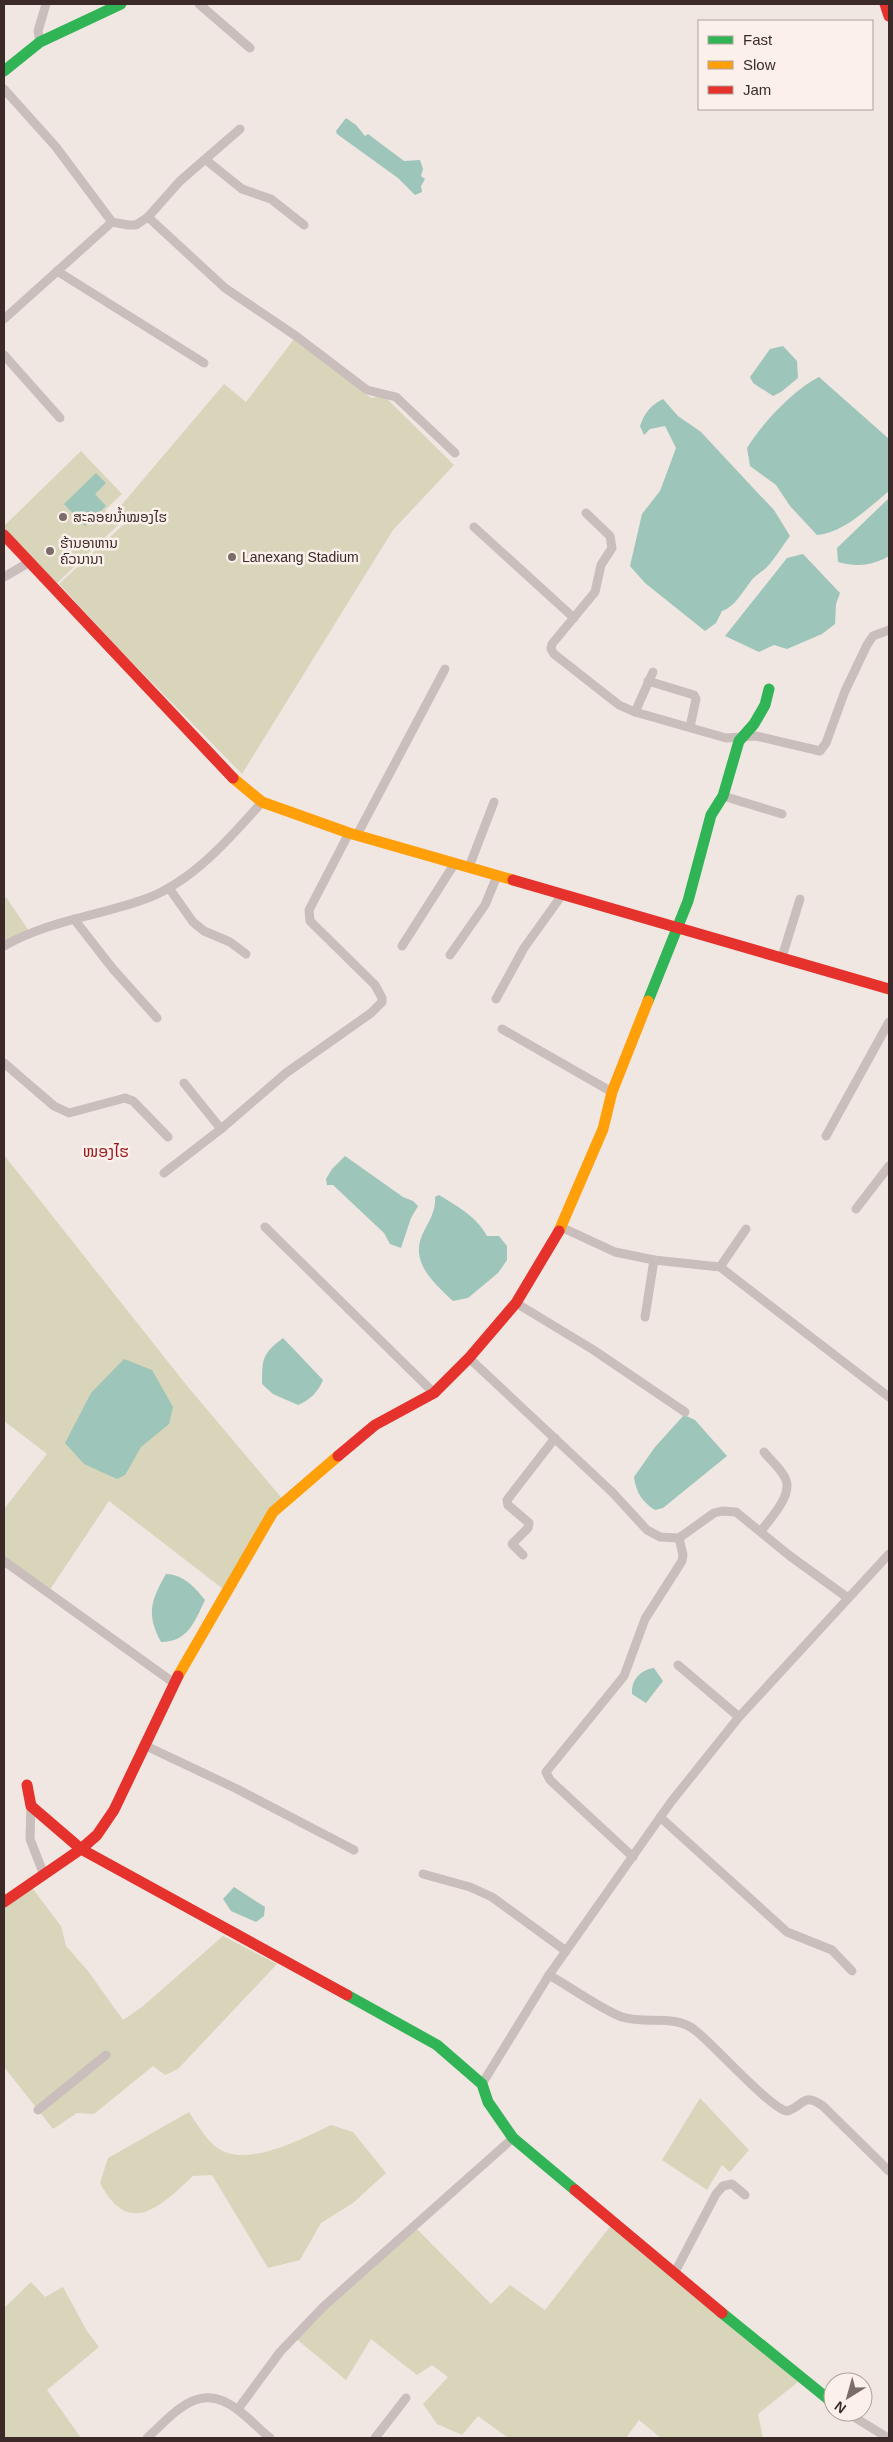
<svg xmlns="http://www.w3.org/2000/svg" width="893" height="2442" font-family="Helvetica,'Noto Sans Lao',sans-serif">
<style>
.green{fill:#d8d5bb}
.water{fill:#9dc5ba}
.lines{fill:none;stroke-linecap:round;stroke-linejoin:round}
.street{stroke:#cabebc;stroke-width:9}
.fast{stroke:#30b455;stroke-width:11}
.slow{stroke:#ff9f0a;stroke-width:11}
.jam{stroke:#e5322d;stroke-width:11}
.poi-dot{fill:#7b6c6a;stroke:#fcf0eb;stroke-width:2}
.labels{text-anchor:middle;stroke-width:5;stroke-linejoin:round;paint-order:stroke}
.poi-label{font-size:14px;fill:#3c2a29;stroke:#fcf0eb;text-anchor:start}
.quarter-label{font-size:16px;fill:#95181b;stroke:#fcf0eb}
</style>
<rect width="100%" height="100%" fill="#f0e7e3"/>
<!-- green -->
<g class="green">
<polygon points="294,339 371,398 384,396 454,465 393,530 242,774 119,649 59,584 124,524 113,515 224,384 246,402"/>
<polygon points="81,451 122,494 105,510 119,524 52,588 4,535 4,526"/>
<polygon points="6,897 31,934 4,947 4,898"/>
<polygon points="4,1155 188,1387 285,1502 227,1592 109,1501 47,1594 4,1561 4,1509 47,1454 4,1421"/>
<polygon points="30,1885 61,1926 66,1946 88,1971 123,2020 142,2007 223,1936 277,1964 178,2069 165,2075 153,2066 94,2114 77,2113 53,2129 4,2067 4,1902"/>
<polygon points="700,2098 749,2150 730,2172 722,2165 707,2190 662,2160"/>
<path d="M189,2112C198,2125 209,2146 225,2152C254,2164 304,2138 331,2125L353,2132L386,2173L353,2203L321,2223L300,2260L268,2268L212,2175L193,2176C160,2207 129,2238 100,2183L108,2158Z"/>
<polygon points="612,2224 798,2382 758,2414 763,2438 661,2438 639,2420 626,2438 508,2438 478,2416 462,2435 437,2424 423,2404 448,2377 432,2365 417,2375 371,2339 346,2380 294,2337 414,2226 491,2304 510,2285 545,2310"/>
<polygon points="31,2282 45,2297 63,2287 87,2331 99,2347 47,2390 81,2438 4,2438 4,2308"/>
</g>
<!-- water -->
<g class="water">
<polygon points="346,118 356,125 365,136 368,134 404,161 420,160 423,169 421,176 425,179 421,186 422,192 415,195 398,178 337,134 336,131"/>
<polygon points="783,346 797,361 798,378 781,392 773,396 753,383 750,377 770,349"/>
<path d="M819,377L889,439V491C869,507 844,533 817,535L790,506L776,485L750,466L747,448C762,424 793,390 819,377Z"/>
<path d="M663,399L678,416L701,432L755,490L774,510L790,536C782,546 775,559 766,568C761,572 755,576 751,581C743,591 735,607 722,611L716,623L705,631L645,583L630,566L642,514L660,491L676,448L665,426L650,429L644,435L640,426C645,412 650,406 663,399Z"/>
<polygon points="96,473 106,483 95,494 106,506 85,526 64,504"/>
<path d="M889,498V556C872,566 856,567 838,562L837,548Z"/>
<polygon points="803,554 840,593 836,604 835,624 822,634 787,649 774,645 759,652 725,636 787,558"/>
<polygon points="345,1156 403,1197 413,1201 418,1206 411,1218 401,1248 390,1244 384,1233 333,1185 327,1185 326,1179 332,1169"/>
<path d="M439,1195C457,1206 477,1217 487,1236H499L507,1246V1260L498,1273L468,1298L453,1301C433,1282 408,1261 424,1231C430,1220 436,1210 435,1197Z"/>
<path d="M283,1338L323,1380C318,1392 310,1400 298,1405L273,1394L262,1384C262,1359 262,1354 283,1338Z"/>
<polygon points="124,1359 152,1370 173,1407 169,1424 141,1447 125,1475 117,1479 84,1464 65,1443 91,1393"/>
<path d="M684,1415L695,1420L727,1456L663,1508L655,1510C642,1502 636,1492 634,1477L655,1447Z"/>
<path d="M166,1574C184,1575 194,1586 205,1600C195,1621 188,1642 161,1642C146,1614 151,1600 166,1574Z"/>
<path d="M654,1668L663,1681L646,1703L632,1694C631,1680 640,1670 654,1668Z"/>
<polygon points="234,1887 265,1907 264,1916 256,1922 231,1911 223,1899"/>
</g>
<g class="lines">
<!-- street -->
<g class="street">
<polyline points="199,4 250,48"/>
<polyline points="40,42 38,31 46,4"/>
<polyline points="4,89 56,147 112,222 128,225 136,225 148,217 180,181 240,129"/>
<polyline points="206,160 242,189 271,199 304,225"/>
<polyline points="148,217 225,288 296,336 367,390 396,397 455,453"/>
<polyline points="57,271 204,363"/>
<polyline points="4,319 112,222"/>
<polyline points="4,355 60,418"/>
<polyline points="586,513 610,536 612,548 601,565 595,592 552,644 551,649 554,654 619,705 635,712 726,738 756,736 820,751 826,743 845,691 867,645 873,636 889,630"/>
<polyline points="474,527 574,618"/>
<polyline points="4,577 28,563"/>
<polyline points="648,681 694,695 696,699 690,727"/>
<polyline points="635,712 653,672"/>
<polyline points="723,796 782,814"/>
<polyline points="357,835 445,669"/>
<polyline points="469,867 494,802"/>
<polyline points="169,888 193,922 204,931 230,942 246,954"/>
<polyline points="74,919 113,969 157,1018"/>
<path d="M4,946C49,920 100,916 148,898C194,880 230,838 262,802"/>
<polyline points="402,946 455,863"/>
<polyline points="450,955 485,905 497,876"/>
<polyline points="782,957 800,899"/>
<polyline points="496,999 524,948 562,895"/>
<polyline points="502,1029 612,1092"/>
<polyline points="4,1063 54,1106 69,1113 125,1098 133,1101 168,1137"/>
<polyline points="184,1083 221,1129"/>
<polyline points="826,1136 889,1022"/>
<polyline points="164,1173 221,1129 286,1073 371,1013 382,1002 382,998 375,985 310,921 309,910 349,833"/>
<polyline points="856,1209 889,1166"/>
<polyline points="265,1227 434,1393"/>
<polyline points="561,1227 615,1252 654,1260 720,1267 889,1397"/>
<polyline points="720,1267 746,1229"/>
<polyline points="516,1303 592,1349 685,1412"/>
<polyline points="645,1317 654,1260"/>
<polyline points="469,1358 613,1493 647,1530 660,1537 679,1538 714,1513 722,1511 736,1512 790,1556 848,1598"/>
<path d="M761,1531C770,1519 792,1496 786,1480C782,1469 771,1461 764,1452"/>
<polyline points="523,1555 512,1544 528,1528 529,1523 508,1505 507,1500 555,1438"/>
<polyline points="4,1561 174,1683"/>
<polyline points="678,1665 739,1717"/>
<polyline points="144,1745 235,1788 354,1850"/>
<polyline points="31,1806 30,1839 44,1875"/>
<polyline points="660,1817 787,1932 832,1950 852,1971"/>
<polyline points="633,1857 550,1780 546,1772 624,1676 645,1619 682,1561 683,1555 679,1538"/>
<polyline points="423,1874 470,1887 492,1897 566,1951"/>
<path d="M549,1975C569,1986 602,2010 622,2017C647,2025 674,2013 696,2031C714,2045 771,2109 787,2111C804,2107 802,2091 823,2106L889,2171"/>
<polyline points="482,2084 549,1975 671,1802 739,1717 889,1554"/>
<polyline points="38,2110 106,2055"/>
<polyline points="675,2272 716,2194 723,2186 732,2184 745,2195"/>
<polyline points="238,2409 280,2352 323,2307 513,2138"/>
<polyline points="846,2412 888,2438"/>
<path d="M147,2438C175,2413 199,2379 238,2410C249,2418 259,2429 270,2438"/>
<polyline points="375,2438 406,2398"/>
</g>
<!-- fast -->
<g class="fast">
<polyline points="4,71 40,42 121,4"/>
<polyline points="648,1001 688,901 711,815 723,796 739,741 754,724 765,705 769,689"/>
<polyline points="347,1995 437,2045 482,2084 488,2102 513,2138 575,2190"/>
<polyline points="722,2313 833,2403"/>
</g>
<!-- slow -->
<g class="slow">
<polyline points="233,778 262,802 349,833 513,880"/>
<polyline points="559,1231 603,1129 612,1092 648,1001"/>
<polyline points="178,1676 273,1512 338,1456"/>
</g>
<!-- jam -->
<g class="jam">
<polyline points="885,4 889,16"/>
<polyline points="4,535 233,778"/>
<polyline points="513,880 889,989"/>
<polyline points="338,1456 375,1425 434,1393 469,1358 516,1303 559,1231"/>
<polyline points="27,1785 31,1806 81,1849 347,1995"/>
<polyline points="4,1902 81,1849 97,1835 114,1810 178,1676"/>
<polyline points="575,2190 722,2313"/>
</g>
</g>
<!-- markers -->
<g class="poi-dot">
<circle cx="63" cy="517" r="5"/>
<circle cx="50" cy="551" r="5"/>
<circle cx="232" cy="557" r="5"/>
</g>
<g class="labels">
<!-- poi labels -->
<g class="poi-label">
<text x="73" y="522">ສະລອຍນ້ຳໝອງໄຮ</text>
<text x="60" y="548">ຮ້ານອາຫານ<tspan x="60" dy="16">ຄົວນານາ</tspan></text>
<text x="242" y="562">Lanexang Stadium</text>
</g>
<!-- quarter labels -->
<g class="quarter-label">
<text x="106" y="1157">ໜອງໄຮ</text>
</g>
</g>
<!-- border -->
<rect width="893" height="2442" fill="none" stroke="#3c2a29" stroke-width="10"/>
<!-- legend -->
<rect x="698" y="20" width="175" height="90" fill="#fcf0eb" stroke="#afa19d"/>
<rect x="708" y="36" width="25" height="8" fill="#30b455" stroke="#afa19d"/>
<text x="743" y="45" font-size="15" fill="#3c2a29">Fast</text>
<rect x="708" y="61" width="25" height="8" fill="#ff9f0a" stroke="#afa19d"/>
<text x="743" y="70" font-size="15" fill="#3c2a29">Slow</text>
<rect x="708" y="86" width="25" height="8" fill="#e5322d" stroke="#afa19d"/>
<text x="743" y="95" font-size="15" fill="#3c2a29">Jam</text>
<!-- north arrow -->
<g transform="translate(848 2397) rotate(217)"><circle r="24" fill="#fcf0eb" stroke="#afa19d"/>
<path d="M0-4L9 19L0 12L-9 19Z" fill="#7b6c6a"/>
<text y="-8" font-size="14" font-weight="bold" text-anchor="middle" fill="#3c2a29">N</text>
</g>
</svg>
